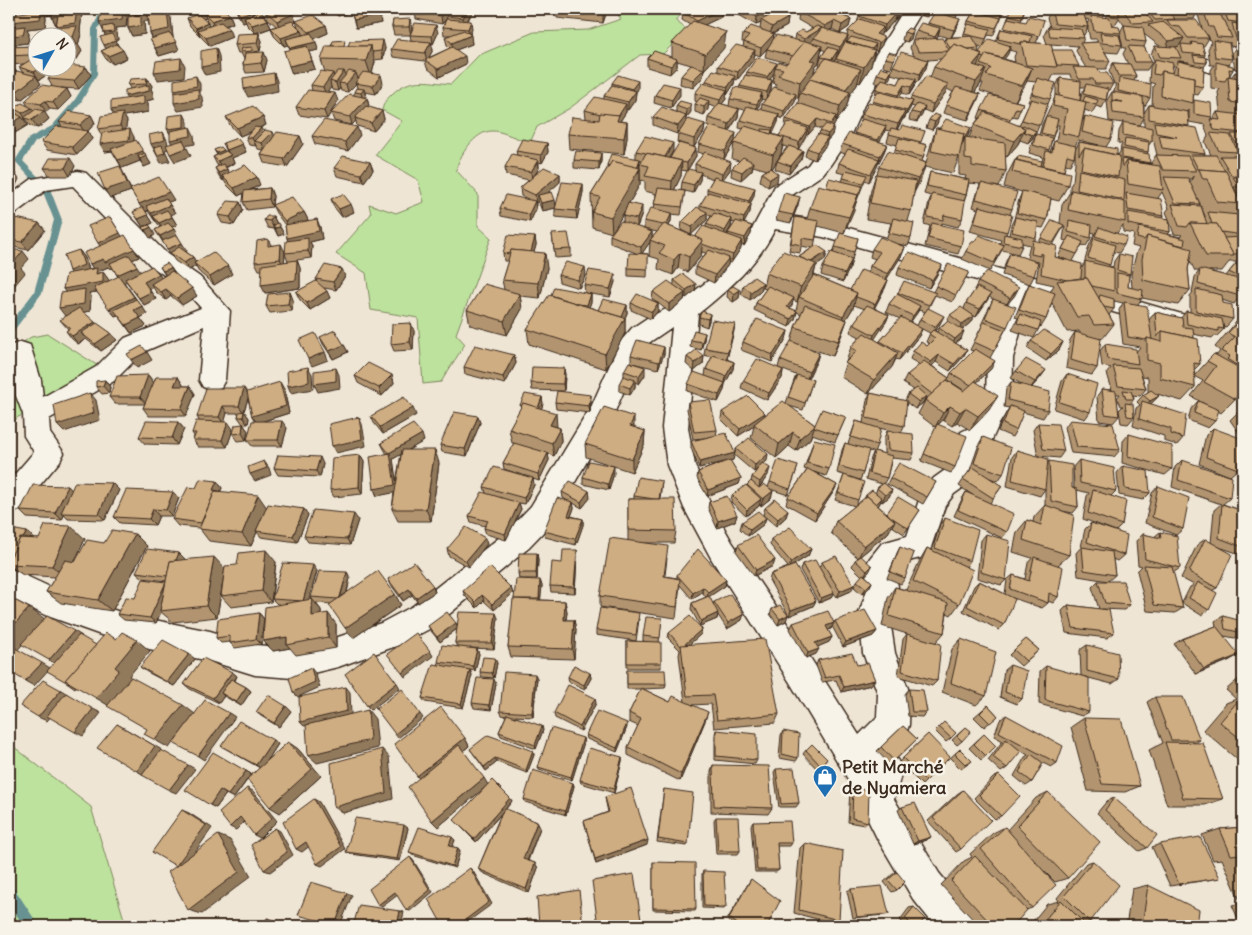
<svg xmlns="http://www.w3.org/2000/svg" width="1252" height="935" font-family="Delius,sans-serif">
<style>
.green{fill:#bde29d;stroke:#7c865e}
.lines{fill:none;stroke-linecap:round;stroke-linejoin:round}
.stream{fill:#679191;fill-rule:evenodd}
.street-casing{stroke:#3b2a1e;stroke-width:3}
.street{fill:#f7f3e8;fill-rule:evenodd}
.wall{fill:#b29570;stroke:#3b2a1e;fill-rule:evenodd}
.shaded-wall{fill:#91795b;stroke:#3b2a1e}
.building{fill:#cfad82;stroke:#3b2a1e}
.labels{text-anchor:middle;stroke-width:5;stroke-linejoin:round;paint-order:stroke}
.near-poi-label{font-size:18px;font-weight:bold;fill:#3b2a1e;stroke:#f7f3e8;text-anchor:start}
</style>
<rect width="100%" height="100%" fill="#efe5d4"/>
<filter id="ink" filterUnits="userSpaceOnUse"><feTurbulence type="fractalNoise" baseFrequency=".02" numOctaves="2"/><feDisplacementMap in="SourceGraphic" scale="10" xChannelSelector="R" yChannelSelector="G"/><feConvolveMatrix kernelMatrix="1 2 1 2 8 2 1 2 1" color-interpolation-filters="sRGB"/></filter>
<g filter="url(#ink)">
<!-- green -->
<g class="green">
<path d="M614,9H688L675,20L687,30L663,54L640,55L570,108L537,127L530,143C520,140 500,130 492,131C475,131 459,156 456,170L478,194V226L491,238L456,334L465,344L441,382L423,384L418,318L371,310L366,273L336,254L371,214L369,204L396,213L424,202L418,180L375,155L402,121L382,110C384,102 386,100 392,94C411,76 427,82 451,84L479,55L534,32L588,30L621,19Z"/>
<polygon points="48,334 114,376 18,417 9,425 9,352 31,337"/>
<polygon points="9,743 91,807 126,926 9,926"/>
</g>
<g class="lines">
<!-- stream -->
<g class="stream">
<polygon points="102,9 108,9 98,29 97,74 80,104 58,130 35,142 23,161 50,189 62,220 42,293 12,333 9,334 9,325 34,292 54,220 43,192 15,161 29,138 52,126 74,101 91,74 92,29"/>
<polygon points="9,886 14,888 39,926 24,926 9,904"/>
</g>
<defs>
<g id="street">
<path d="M902,9H920V13L864,105L851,134L831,164L822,175L792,195L782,215L823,221L1022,275L1085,286L1185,315L1188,321L1185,327L1176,330L1085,304L1031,294L1013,358L1012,403L999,424L991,442L983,447L980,459L968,484L954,494L945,506L928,556L901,563L895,570L898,587L889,613L895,653L910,694L909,725L905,737L890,750C907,768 900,778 894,799L939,873L972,913L978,926H935L913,899L877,838L846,776L789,681L712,560L684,508L667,465L662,428L672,327L650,342L640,354L613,416L551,524L525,551L435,626L399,645L338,667L292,678L255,675L210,661L129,645L45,615L9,597V568L63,593L129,615L210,631L255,645L292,648L338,637L381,623L413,606L505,533L531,506L592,405L620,342L632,328L647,318L677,304L708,281L735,255L749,235L775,186L808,165L831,133L844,105L902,13ZM775,229L823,237L1009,289L987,358L986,401L978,412L971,427L961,432L948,468L934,478L922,491L907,536L882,543L870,558L865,567L868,587L859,613L863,653L878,694L877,717L859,735L811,659L732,542L710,503L695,465L688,428L698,314C729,289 757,265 775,229Z"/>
<polygon points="1207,59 1243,72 1243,84 1200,69 1198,65 1200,61"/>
<polygon points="78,171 86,173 167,254 200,277 230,311 225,380 221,387 212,390 203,387 199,380 204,326 143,352 114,381 49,419 50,433 64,453 60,461 19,510 9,513 9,481 34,452 24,436 23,414 16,396 15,380 9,353 12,345 21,342 30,345 41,380 43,397 96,367 125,338 201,308 184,289 151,266 73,186 46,190 17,212 9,214 9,196 32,179"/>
</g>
</defs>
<!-- street casing -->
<use href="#street" class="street-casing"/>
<!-- street -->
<use href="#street" class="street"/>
</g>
<!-- wall -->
<g class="wall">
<polygon points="107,9 123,9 126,15 145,9 148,14 171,18 173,38 179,50 159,56 150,39 152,38 148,21 144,21 145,34 132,36 128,28 128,20 127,18 126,27 115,28 117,33 118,40 115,40 118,45 127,58 113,64 106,59 101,51 106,49 105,36 104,30 108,11"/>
<path d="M191,9H224L230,15L233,23L225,26L232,37L210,46L202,38L200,35V36L190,26L187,18L194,16ZM206,18L207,21L212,25L209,26L203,19Z"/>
<polygon points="233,9 251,9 254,13 256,13 252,9 268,9 260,11 268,20 271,28 257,33 262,41 260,51 254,52 255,53 267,60 264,72 246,73 243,65 244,59 241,53 238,53 235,45 255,33 247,25 246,22 243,23 238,15 237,12"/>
<polygon points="330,9 355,9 382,11 378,12 381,23 356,28 351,12 338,16"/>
<polygon points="449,9 449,11 451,9 475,9 473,10 468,21 472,29 470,35 472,44 456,50 466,64 439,77 427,68 425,61 393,57 391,49 411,40 410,35 394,35 392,27 393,20 412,27 412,30 438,33 433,44 431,44 433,50 428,58 450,48 447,45 445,37 450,35 444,35 443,27 446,19 442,24 416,19 415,11"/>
<polygon points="556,9 607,9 607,11 603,23 557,18"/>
<polygon points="687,9 722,9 721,17 704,25 724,48 704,70 703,77 693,88 680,84 681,76 691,65 677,61 677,67 670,74 647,67 647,58 672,57 672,43 690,25 682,20 683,12 687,10"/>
<path d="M740,9H795V13L786,17L788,18L787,26L773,34H774L773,39L794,40L795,34L806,32L812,28L798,20L799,12L821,13L822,9H848L847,11L843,16L851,19L849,27L840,33L832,29L829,30L847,36L848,31L857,23L859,16L865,9H901L900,14L895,20L894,19V21L883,33L881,32L880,36L882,45L877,51L875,50L871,66L860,83L857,82V85L850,94L846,108L836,122L835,121L833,127L832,135L827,141L826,145L815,160L805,156L807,148L819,134L820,131L822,129L815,127L808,135H806L798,149L803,151L801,159L789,174L775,169L777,161L787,147L783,146L781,154L772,169L777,182L768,187L760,181L762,173L767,170L753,166L752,170L741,180L731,176L732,168L739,161L732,159L734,143L744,129L739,128L740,120L745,110L737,108L739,109L738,117L729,131L735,141L724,159L730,170L723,179L754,196L750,204H751L750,212L744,223L752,226L751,234L744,246L742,245L741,248L731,263L728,262V265L714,283L695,274V267L706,253L702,252L701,256L688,272L678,268L673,275L658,269L659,259L649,256L650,242L642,253L648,254L647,277L628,276V268L636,253L610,243V235L623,222V216L628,205L612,233L592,227L591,195L607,169V165L636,158V151H673L669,158H670L693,147L677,142L678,134L681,129L677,134L653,125V117L676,112V106L680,101L691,112L686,118V123L705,124L704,132L694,147L696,156L687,171L681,170V176L674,190L685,191L681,215L671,214V221L669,226L695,237L706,227V224L711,216L707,215V220L691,235L681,230L682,222L700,209V205L707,194V189L713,179L700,174V180L693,193L681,190L682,182L695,171V164L704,154L698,152L699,144L710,126H707L708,118L716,107L708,105V109L704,115L695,112V104L697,102L695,101V93L705,84L706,81L718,72V66L743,47L744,42H742L743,34L764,31L760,28L761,23L756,25L739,15ZM767,48L765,57L788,63L786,64L777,65L747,72L746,75L740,86L739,88L730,99L729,106L722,104L726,99V94L727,95L734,84L735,79L737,80L754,59L755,54L760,56ZM822,49L825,51L821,57L819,65H820L814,73L815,67L819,62ZM774,73L773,83L776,84V88L766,98L771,89L772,80H769ZM799,96L798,104L786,119L785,127L779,136L772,134L778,122L779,117L783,119L795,102V98H798ZM761,99L765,100L762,104L761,109H758ZM640,160H643L640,164V180L645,181V191L656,194L654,209L644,221V229L657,232L652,238V232L637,227L642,214L629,203L640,184L639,168ZM732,222L735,223L728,233V235L727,234L731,227Z"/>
<polygon points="920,9 931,9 927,17 918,15"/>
<path d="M941,9H967L966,11L959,10L956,18L957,27L951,37H963L968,21L975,9H1005L993,36L988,35L983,47L996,41L1001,29L1004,30L1009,15L1025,9L1021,21L1039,36L1036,43L1047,44L1044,35L1048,27H1050L1047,18L1049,14L1030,9H1059V10L1071,11V9H1105V14L1103,17L1106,18L1110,10L1116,11L1117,9H1218L1219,12V9H1243V13L1241,15V17H1243V70L1235,69L1232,53L1236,47L1230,46V42L1229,43L1232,59L1229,65L1233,70L1230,75V77H1231L1235,72L1243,74V290L1241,289L1240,296L1234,304L1222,300L1223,303L1233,319L1226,327L1223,326L1224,329L1217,336H1214L1212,338L1193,334L1200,364L1194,370L1195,387L1182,401L1157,394L1159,396L1151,404L1183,438L1177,445L1164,441V436L1133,426L1136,408L1140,405L1137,402L1143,395L1148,392V377L1142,376L1146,389L1140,396L1133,395L1134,399L1130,404L1134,417L1128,424L1121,423L1119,410L1123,406H1121L1117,398L1120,394H1116L1119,416L1113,423L1099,421L1097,396L1102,389L1112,390L1107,373L1111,368L1102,366L1100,351L1105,344L1136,352L1140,347L1123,344L1119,310L1123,303L1114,301V309L1109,315L1114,324L1103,338L1099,339L1097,368L1092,375L1066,368L1070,340L1075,332L1081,334L1079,331L1067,332L1052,303L1046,319L1041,327L1040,326L1034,338L1012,330L1018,318L1015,317L1025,292L1029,284L1050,292L1054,285L1036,281L1039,262H1037L1034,276L1030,284L1002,275L1006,261L1010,253L1027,259L1029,248L1030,245L1022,243V246L1018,254L1002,250L990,271L962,259L966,251L974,242L1000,243L1001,240L970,231L978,209L973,207L980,184L969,183L966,195L964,201L962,219L958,227L942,223L941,225L961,246L958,254L925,246L930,226L924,224L929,202L931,196L924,194L930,172L965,179L966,176L959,175V157L953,173L925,167V166L921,179L914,192L911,211L908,221L911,238L908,246L893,243L905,247L902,255L886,279L888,280L885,288L874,308L889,315L886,322L874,339L879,342L900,319L886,312L889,304L898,293L933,292L936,286L969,272L952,302L935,295L928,309L940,324L935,331L937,332L939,328L947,321L950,315L964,309L966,303L975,290H974L978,282L1015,295L1007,304V327L990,358L991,369L977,382L989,410L970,430L957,422L952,426L943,420L938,425L955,467L951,473L921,461L937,425L935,427L918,414L926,399H925L923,403L915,409L906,402L904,426L901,433L879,428L877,445L874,452L868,451L863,473L860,480L847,476L858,500L856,505L864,499L866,495L876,492L877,488L882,484L866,479L871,458L874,451L884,454V438L887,431L914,453L911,460L892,458L887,478L884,483L892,490L889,497L882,502L881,501L878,506L887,513L920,510L904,534L892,526L888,533L858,558L831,533L836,521L855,506L835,500L844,475L837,473L842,450L845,443L848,444L856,421L863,423L867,400L870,393L905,401L908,394L914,390L903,383L907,375L920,365L910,359L913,351L927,346L930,344L926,342L930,333L922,329L919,336L899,360L896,359L892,367L868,394L841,377L851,347L860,337L850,332L853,324L865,309L854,305L853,308L846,319L847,320L842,334L833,356L791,342L795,327L801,314L797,312L795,319L789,327L754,310L756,303L766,289L763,288L766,273L799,257L812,248L801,246L800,253L789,251L795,217L807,219L810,208L826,187L842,181L845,174L837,172L839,163L845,154L840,152L842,144L854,134L861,122H860L862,114L872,103L875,97L876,89L879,84L874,82L877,74L892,70L893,66L914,56L910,48L916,31L928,25V23L939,13ZM1197,12L1202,28L1174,20L1175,19H1194ZM1119,18L1124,25L1120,32L1112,26L1111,25H1115ZM1085,19L1089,20L1087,24L1090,39H1097V42L1082,43L1084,38L1083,35H1084L1088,27ZM1120,34L1123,48H1126L1123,54L1128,64L1113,63L1109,71L1114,84H1116L1115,86L1114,92H1112L1107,100L1109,121L1123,123L1119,131L1118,143L1122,144L1121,146L1120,152L1118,155L1106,147L1111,139L1085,116L1082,122L1085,110L1092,113L1096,106L1102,108L1106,100L1108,92L1113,84L1100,73L1098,69H1106L1110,61L1105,52L1118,53L1122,45L1120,36ZM1144,34L1161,47L1155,46L1151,54L1154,61L1150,67L1149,82L1155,84L1153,86L1152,105H1149L1144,113V105L1145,106L1150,98L1134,81L1136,76L1133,70H1147L1152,62L1144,47L1146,42ZM938,35L949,38H945L944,41L936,38ZM1207,35H1208L1211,43L1208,49L1210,65H1214L1211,70V88L1220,89L1218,92L1220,112H1217L1213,119H1211L1212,117L1193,101L1194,94L1198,95L1203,87L1204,67L1207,63L1204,57L1205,55L1202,46H1204L1209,38ZM1051,44L1078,46L1076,51L1086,68L1078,67L1079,66L1052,50ZM978,46L983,47L979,53L978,52L979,48ZM1009,50L1016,52L1014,57L1015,62L1004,59ZM941,59L934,67L930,78L911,97L910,100L899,97L902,93L909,95L914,87L916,81L918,82L926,68L928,60ZM1179,61L1189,62L1188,63ZM1173,66H1176L1174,69L1173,73H1172ZM891,74L902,77L898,84L888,81ZM1054,74H1070V75L1072,80L1060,78L1056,86V95L1042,124L1039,135L1036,134L1032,142L1029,153L1043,157L1041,166L1018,156L1016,160H1015L1007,175L1004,187L1022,192L1019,199L1014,219L1011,225L1009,235L1006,234L1007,232L1010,214L1012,209L994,186L999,187L1006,171L1005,156L1007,157L1018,144L1020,140L1028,143L1032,139L1035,133H1036L1050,99V82ZM1027,81L1036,82L1028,102H1030L1019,126L1009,122L1012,116L1017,117L1023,103L1015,101ZM981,83H983L980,91L1009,100L981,110L978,118H979L974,125L969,138H967L971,128H936L931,144L926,163L922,161L927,145L920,143L925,131L900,130H897L903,119H904L911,106L915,107L911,112L909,120L917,122L922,115L924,110L931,113L946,92L947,89L953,92L946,105L943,113L968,120L980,94L974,93L980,85ZM1080,87H1085L1082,92L1080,101ZM1189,110V122L1206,125L1205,127L1208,136L1205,142L1211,155H1204L1205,154L1188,127V112ZM1144,118V127L1132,124L1140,125ZM1057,125H1059L1056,141H1054L1050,152H1048ZM885,130L890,131L887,142L897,145L894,153L879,167L877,174H876L871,190L866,219L891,223L886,240L872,249L870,257L875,259L870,266L868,273L850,290L814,275L816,266L825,260L827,252L814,247L818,226L844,233L865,180L869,182L884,152L887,144L879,142L884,134ZM1078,140L1099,145L1079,142L1075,150V163L1073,181L1070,186V192L1062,205L1060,223L1041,238L1039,242L1034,241L1036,238L1037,227L1043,228L1047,220L1051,199L1059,201L1068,185L1064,171L1065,164L1070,165L1074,157L1075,146ZM1152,141L1155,142L1154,143L1157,155H1156L1151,163L1152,165L1149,164L1150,163L1147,154L1148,152V146ZM1193,176V177L1190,182L1188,179H1191ZM1162,192L1169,208L1166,212L1169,219L1162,218L1164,216L1158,198ZM1195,194L1196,195L1205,216V217L1198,206L1200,204ZM1169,220L1174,234L1182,235L1180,237L1168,234L1170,232ZM1123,225V232L1134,234L1132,246L1139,248L1137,251L1131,274L1132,288L1128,287L1129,276L1130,274L1119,254L1114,261L1113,267L1109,266L1113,252L1119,253L1124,245L1117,233ZM1064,226H1065L1063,240L1066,241L1058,257L1067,260L1055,257L1053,245ZM1091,232L1095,233L1089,246L1084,264L1082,268L1073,261L1082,245L1086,246L1091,238ZM1190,261L1195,271H1199L1195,277L1192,292H1193L1190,296V312L1186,311L1181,318L1155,312L1149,320L1138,304L1142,298L1178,305L1190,290L1188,269ZM1229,262H1237L1226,276L1209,271H1222ZM989,297L993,299L981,325L982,326L970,350L973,351L951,373L949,378L932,366L936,362L950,371L963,357L967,350L955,343L961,339L962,329L970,323L972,315L976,317ZM793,300L797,302L798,301L796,311L790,308L792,305ZM919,310L925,312L920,319L917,326L910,322L917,313ZM948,380L965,391H964Z"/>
<polygon points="80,10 82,13 80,31 81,34 78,45 82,51 77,59 68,59 68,38 51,38 57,28 52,17 52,15 45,16 46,18 45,27 27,29 29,34 28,43 9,45 9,28 14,27 13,14"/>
<polygon points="265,11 293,14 296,22 294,23 298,27 296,21 326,25 328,33 314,39 318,50 309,52 315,69 292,74 290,49 288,45 284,46 274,36 271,28 276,26 268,19"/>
<polygon points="913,30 911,39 907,42 902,40 904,32"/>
<polygon points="33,46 36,50 38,48 38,68 53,68 54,70 39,80 38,80 41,84 21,100 10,97 9,95 9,67 14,69 16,72 23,73 19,67 24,64 9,65 9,47"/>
<polygon points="347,46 385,48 383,59 374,60 375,62 372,73 383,83 376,94 365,92 366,97 365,98 367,98 369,106 368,107 382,111 384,119 374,131 357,126 356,121 352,125 334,121 331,113 354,95 354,92 357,88 356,84 348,92 341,91 340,88 338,91 332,90 331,87 327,92 338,101 327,119 299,115 296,107 312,91 311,85 325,72 321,60"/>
<polygon points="896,54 891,68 883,66 885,58"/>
<polygon points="86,67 91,75 79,89 61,88 67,89 71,97 58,110 50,109 46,112 44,112 49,119 38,128 30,126 26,120 24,119 28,125 10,136 9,135 9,110 17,114 13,108 28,106 25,101 52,86 48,79"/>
<polygon points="147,78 152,86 151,89 153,93 154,99 146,101 148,104 148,112 124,116 127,121 125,130 134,137 134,141 144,154 151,164 144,167 140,161 122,168 112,151 105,152 101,134 98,129 113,114 127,99 130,88 128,85"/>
<polygon points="612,83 638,89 636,92 635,100 628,110 626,109 626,112 620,121 627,122 627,138 624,154 569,149 568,134 586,118 585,110 604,99 604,96 612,85"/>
<polygon points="655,95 680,95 671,108 654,103"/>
<polygon points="934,114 937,124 932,130 926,128 929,120"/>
<polygon points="91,115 95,123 88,131 92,139 77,155 47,150 41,142 62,127 59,122"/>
<polygon points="226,117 263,117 266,125 260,128 263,132 273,132 274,136 300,136 303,144 287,167 264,163 261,155 264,150 258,149 256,146 249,145 246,137 250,132 240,136 230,125"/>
<polygon points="360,135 348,151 315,144 312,136"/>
<path d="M223,143L242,144L246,152L232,158L234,163L226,168L229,173L260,185L250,190L270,188L273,196L272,205L304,212L308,220L304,222L320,227L322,239L310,242L312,246L311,258L297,260L300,268V288L265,293L262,270H259L255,262L268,239L271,245L285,252L288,240L287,238L285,225L276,213L272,205V207L247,210L243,202L244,193L238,196L226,184L224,180L223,181L219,176L215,168L219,166L217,165L213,157L217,155L214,150L227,152ZM285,254L288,261L284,262Z"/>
<polygon points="547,143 548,152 542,163 539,162 539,168 535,175 560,174 560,182 547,193 555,206 583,184 583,192 577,219 555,217 555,208 542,211 538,201 536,203 536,209 530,222 501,216 500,208 528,199 521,196 520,188 529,180 506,175 505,167 517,155 516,151"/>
<polygon points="601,153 601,161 599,170 574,168 574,160"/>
<polygon points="370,162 373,170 364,182 337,176 334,168"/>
<polygon points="75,166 70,176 50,176 44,168"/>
<polygon points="124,174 130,188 174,200 168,202 175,213 171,215 177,225 171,227 187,251 185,251 193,257 196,262 232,274 214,285 198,271 196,266 189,270 175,261 155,230 160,227 156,221 155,221 148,211 146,212 153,223 143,227 133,212 142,208 131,191 110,198"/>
<polygon points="331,199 354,212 342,217 334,207"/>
<polygon points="240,202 243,210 234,225 222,223 218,215"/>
<polygon points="798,205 791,223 776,220 778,212"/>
<polygon points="273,216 277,224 280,227 284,234 278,236 274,228 274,229 268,228 264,220"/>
<polygon points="39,223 45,230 28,250 9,246 9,226"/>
<polygon points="552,234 571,249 571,257 555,258"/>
<path d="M122,236L139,257L132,260L140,272L161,278L165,275L160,267L171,268L174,273L197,296L182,305L171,296L166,300L156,292L153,287L149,289L156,299L144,305L126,281L124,282L147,314L140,318L146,326L131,333L118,315L115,316L97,292L89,293L91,296L90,311L84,312L96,324L111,333L117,340L101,351L86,339L78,344L72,339L66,331L68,329L60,320L66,316V292L63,289L70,273L69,271L79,250L85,258L89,269L93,268L90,264ZM108,267L110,269L113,268L118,277L109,281L103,272L101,273L99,271Z"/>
<polygon points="535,237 536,245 534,252 547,268 540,298 520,296 522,309 507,335 470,325 467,310 504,289 502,280 508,261 504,261 503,253"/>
<polygon points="858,238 850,267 843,282 821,275 823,267 833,253 835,247"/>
<polygon points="899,267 938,273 929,288 897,275"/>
<polygon points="342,269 345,276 336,290 324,288 330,298 310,310 300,300 296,292 317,281 316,279"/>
<polygon points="558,275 586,275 579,288 559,282"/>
<polygon points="674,280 696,284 695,291 686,298 685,297 684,300 669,312 658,303 658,311 651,319 631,310 631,303 657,303 652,299 653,292 674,284"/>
<polygon points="615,282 610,297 585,293 584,285"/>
<polygon points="763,283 761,291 750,300 741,294 743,286"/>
<polygon points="728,289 740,290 739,298 733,302 727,297"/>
<polygon points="290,292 293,300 292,311 270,313 266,306"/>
<polygon points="591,294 591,302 589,307 598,310 627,305 627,313 625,318 625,333 606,369 529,344 527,329 551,295"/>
<polygon points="710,314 709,321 707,327 699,324 699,317"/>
<polygon points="1243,316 1243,366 1241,369 1235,399 1221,413 1218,411 1215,421 1208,428 1188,420 1191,409 1198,401 1208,406 1191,396 1203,381 1194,376 1214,354 1217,355 1220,351 1215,347 1237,321"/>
<polygon points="735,324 727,359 734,362 733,369 725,384 724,390 718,402 687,391 688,384 705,376 706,369 712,357 704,355 705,348"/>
<polygon points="414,331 413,350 394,351 391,344"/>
<polygon points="788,331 786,339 772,362 741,350 743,342"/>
<polygon points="705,333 704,340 701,350 690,347 691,340"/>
<polygon points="320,337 344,345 348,352 333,359 323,344"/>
<polygon points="1031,341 1063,342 1059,350 1046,361 1027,348"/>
<polygon points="664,347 664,354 658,369 632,363 645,375 639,384 635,382 635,387 630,395 619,391 619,384 624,376 624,371 631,362 631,355"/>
<polygon points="819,353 817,360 808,379 813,380 803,410 789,406 815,425 846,417 835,442 812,434 810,439 796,451 789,446 776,458 751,438 754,426 738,436 721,419 722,412 765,413 765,416 786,403 796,375 778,368 780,360"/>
<polygon points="514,355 516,363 505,384 465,374 464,367"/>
<polygon points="704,356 703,364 694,371 686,364 687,357"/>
<polygon points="564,368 565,375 564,391 532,390 531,383"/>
<polygon points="783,370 782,378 767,400 741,388 743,381"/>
<polygon points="1016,371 1041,377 1032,387 1048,410 1043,418 1023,412 1016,430 1012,437 998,431 1006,413 1009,408 1004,407 1006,389 1011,382 1023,385 1011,378"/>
<polygon points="1067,374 1090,412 1085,419 1054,409 1062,381"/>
<polygon points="148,375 154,383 178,377 183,385 182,386 190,386 195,394 186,416 149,416 143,408 145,404 115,404 109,397"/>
<polygon points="392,375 394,383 382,396 358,383 355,376"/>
<polygon points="105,380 110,387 109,393 102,394 96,387"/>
<polygon points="284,389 289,413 264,421 287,428 282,446 252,446 247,440 255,421 252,416 248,398 244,411 249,418 248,424 243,424 248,431 246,440 238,441 233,434 243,424 238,417 239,413 227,413 224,422 233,429 227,447 198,447 193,440 194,436 192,433 200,422 197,417 247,393"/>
<polygon points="542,397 543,404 541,409 557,427 560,428 561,441 554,456 548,454 549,460 539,481 533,479 534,485 525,504 519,503 521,509 506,540 486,534 484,528 485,526 471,522 469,516 486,493 484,487 528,477 504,469 503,463 514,443 512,443 509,429 521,408 520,405"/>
<polygon points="555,402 591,402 590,413 556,409"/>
<polygon points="688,402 717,430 716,436 735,453 736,449 767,461 763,464 768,475 759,488 768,487 770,482 798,466 788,495 770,489 773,491 771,498 761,506 760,504 759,506 746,516 731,502 732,495 747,486 751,482 752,477 759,468 754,472 734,455 733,460 730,461 741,478 739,484 707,496 697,478 698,472 721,463 699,468 691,448 691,441 705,438 693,439 687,409"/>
<polygon points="1243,407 1243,439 1230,420"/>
<polygon points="416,415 383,434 374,423 371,416"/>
<polygon points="478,416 480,423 467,456 442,452 440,445"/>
<polygon points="1070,420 1120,450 1114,457 1071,453 1065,427"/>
<polygon points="178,422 184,429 177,445 145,444 139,437"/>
<polygon points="1038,423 1064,451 1059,458 1038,456 1033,430"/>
<polygon points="634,428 645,431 644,445 632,472 586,457 585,444"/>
<polygon points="1213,428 1238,469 1230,476 1199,464 1206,435"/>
<polygon points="1129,434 1172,469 1165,475 1122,463 1123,441"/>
<polygon points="983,437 1003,474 998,481 987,477 1002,486 990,503 1007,532 1002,538 954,516 962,499 966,492 974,496 959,486 970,470 979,444"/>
<polygon points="814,439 829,469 826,476 814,472 837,485 834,491 815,520 786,504 788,497 807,470 804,469"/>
<path d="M424,441L408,450L439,463L431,521H398L392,509L394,492L377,496L374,489L387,454L384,449L381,443ZM401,454L396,482L393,459Z"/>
<polygon points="1017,450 1048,462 1049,461 1072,488 1074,488 1073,467 1079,460 1116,491 1111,496 1122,525 1116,531 1083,519 1087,496 1089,493 1077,490 1078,507 1073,513 1062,511 1069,555 1058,565 1058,597 1053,603 1048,601 1048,603 1042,608 1013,598 1004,625 999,630 963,611 974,586 979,581 1005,594 1007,580 1013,575 1025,579 1028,563 1032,558 1013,552 1017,532 1027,520 1033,522 1034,517 1045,505 1045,489 1040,496 1007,486 1012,457"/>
<polygon points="360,455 364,462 362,494 334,497 330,490"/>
<polygon points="1182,460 1230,498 1223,504 1243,511 1243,552 1240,554 1219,547 1217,588 1213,590 1209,610 1201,615 1182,603 1190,587 1194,585 1181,578 1197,545 1205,539 1211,543 1214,510 1221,504 1172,487 1175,467"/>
<polygon points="1243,460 1243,479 1241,462"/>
<polygon points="323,464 320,477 278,475 274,468"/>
<polygon points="1123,466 1150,493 1143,500 1119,495 1117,473"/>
<polygon points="614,473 609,490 583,484 583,477"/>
<polygon points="890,478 936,482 923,504 887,484"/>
<polygon points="217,481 222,488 220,492 266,507 304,509 308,515 297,542 261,537 257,532 251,546 209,541 199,528 178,526 172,519 196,488"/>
<polygon points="662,481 660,499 676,531 674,543 642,543 667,558 665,576 677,578 677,575 726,580 725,586 709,596 713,605 714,602 742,620 727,629 718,615 717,619 700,626 691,609 692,603 706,597 702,592 692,599 680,585 676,618 600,607 600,596 628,541 628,499 634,499 634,496"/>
<polygon points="112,483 119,490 105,520 68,519 64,515 62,520 27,518 20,511 72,490"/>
<polygon points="1158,486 1183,529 1176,535 1145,523 1152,493"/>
<polygon points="589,491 590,498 582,508 573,503 574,508 571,516 583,519 583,525 576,545 545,537 544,531 568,501 563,498 562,492"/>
<polygon points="179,498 172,516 159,516 155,525 120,523 114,517"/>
<polygon points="709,502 737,515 735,521 717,528 708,508"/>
<polygon points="765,508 788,510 786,517 776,526 763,515"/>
<polygon points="945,518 970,561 966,567 959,604 951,615 947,613 944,633 936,642 937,681 932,686 898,676 903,639 907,634 882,626 888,598 895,587 906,590 920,560 927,548 932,551 940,524"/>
<polygon points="358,520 350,545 308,542 304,536"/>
<polygon points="742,522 764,524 748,536 740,529"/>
<polygon points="1091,523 1124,555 1117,561 1113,559 1115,575 1108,581 1078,576 1076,553 1081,547 1085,529"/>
<polygon points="9,532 27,532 34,538 34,539 85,539 74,562 104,543 147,546 112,611 61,603 46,592 55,577 23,575 9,565"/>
<polygon points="1160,532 1180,568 1173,573 1183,608 1175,613 1147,611 1137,571 1142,566 1138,565 1136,541 1143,534 1154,537"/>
<polygon points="986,534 1006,580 1001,585 977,578 981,540"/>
<polygon points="771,539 811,549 808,556 792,566 813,606 789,616 769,580 771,574 788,567 770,545"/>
<polygon points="487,544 469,567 449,556 447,549"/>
<polygon points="738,545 775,560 773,566 754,576 736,551"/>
<polygon points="900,547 905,578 901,584 887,578 897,553"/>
<polygon points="179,553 185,559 185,560 224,568 276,562 272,598 317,571 309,599 312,599 311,597 347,572 350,578 347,593 401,605 353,638 331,604 316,603 321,610 321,615 336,624 336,648 296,655 290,648 273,651 263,641 279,604 277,604 272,599 271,602 231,607 221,596 222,587 217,617 173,622 161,612 156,623 124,620 117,614 135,598 166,581 143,578 136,572"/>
<polygon points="537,553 538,560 537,579 519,579 518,573"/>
<polygon points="577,556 575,593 551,592 550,586 562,563"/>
<polygon points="855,560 869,572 865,576 872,582 869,588 862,594 854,587 857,581 862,576 852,566"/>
<polygon points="822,562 851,591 837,597 834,593 831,598 819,603 800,570 802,564 819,567"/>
<polygon points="1243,576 1243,605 1240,603"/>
<polygon points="388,579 433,586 435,592 418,603 412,595 403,601 391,585"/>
<polygon points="540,580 542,586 540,600 565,601 567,612 566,620 574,620 576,630 574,659 511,657 508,647 514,600"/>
<polygon points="1098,581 1130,605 1124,610 1102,609 1114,633 1107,638 1066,633 1062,611 1068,605 1099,609 1092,587"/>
<polygon points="511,588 513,593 494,610 484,601 477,608 465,596 463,591"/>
<polygon points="772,609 786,621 778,625 770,614"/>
<polygon points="259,613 264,619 261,644 235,648 230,643 230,642 221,643 216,638"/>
<polygon points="1223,616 1243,633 1235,638 1224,636 1230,660 1196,674 1174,644 1182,639 1216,626 1215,621"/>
<polygon points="498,618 494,649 470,648 477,649 479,654 475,671 470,670 472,675 463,708 425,702 422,698 439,665 438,662 457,647 455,643 457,629 440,642 431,631 428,626 457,626"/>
<polygon points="662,618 659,642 661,663 661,668 627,668 627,641 648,642 643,641 643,636"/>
<polygon points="639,619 636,641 596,635 596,630"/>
<polygon points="835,621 877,631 873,636 843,647 832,626 831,629 828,630 832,637 829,642 817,647 816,654 806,658 790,629 793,623 834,623"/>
<polygon points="702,629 701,634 689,644 779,714 775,723 714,728 711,704 692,705 705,721 680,781 628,755 628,747 638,726 629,722 629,713 641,689 627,689 627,670 666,684 665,688 643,689 670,702 685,702 679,655 680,650 668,638 669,633"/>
<polygon points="961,639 986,696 976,705 942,692 952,649"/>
<polygon points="1026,639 1039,650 1021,666 1009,655"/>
<polygon points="1087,645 1119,679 1112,684 1081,676 1080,650"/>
<polygon points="195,659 174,686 147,672 140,667"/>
<polygon points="818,660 857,665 871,685 841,692 836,680 822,682 816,665"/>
<polygon points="497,663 494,678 482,677 480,672"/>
<polygon points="1010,665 1022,699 1017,704 1000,697 1004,670"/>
<polygon points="1046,666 1089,712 1082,716 1039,704 1040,671"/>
<polygon points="232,672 237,676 235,681 246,687 251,691 241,706 224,696 219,703 190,689 184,684"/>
<polygon points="590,673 591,678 585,689 569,682 568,677"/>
<polygon points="1243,675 1243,760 1239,761 1203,730 1226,703 1236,699 1226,690"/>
<polygon points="537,678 533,717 514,716 543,730 536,749 501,736 499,732 506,716 502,715 500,711"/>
<polygon points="496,684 491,710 474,708 472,703"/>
<polygon points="909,689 927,712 922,717 908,716 905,694"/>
<polygon points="1155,697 1200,740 1194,743 1223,799 1205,805 1167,805 1149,750 1163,743 1147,702"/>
<polygon points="596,703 581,731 555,718 554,713"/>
<polygon points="988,705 998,716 984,727 974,717"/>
<polygon points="291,711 279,727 261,716 256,712"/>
<polygon points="1006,715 1057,763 1051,767 1043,763 1032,782 1026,786 1014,776 1025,757 1028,755 1020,750 1007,768 1001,772 988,760 1001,743 1003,741 994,736 1000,720"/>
<polygon points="1084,718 1140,786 1125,792 1088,791 1071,727"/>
<polygon points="944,722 951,738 946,742 935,731"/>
<polygon points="903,726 917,739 890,765 877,751"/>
<polygon points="627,727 617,752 587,739 586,735"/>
<polygon points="966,727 962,741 957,745 952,740"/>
<polygon points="716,730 757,760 755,764 715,760 715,734"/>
<polygon points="783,731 798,758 796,761 779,758 781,735"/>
<polygon points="928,734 926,781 922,785 899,762"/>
<polygon points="984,734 986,756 981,760 969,748"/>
<polygon points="465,738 469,746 463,751 487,784 510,798 512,801 506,809 537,822 540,828 528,861 535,863 538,868 529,893 483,873 478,869 501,814 476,842 457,823 485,787 438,827 419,778 417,776"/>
<polygon points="288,742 298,749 321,776 280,813 248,779 234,798 226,794 216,808 210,805 246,771 251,774 250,776 260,768 221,746 278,744 267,761"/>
<polygon points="584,742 572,780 539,770 538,767"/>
<polygon points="470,749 533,751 534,755 527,773 497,762 486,771"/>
<polygon points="960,749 972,761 961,769 950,758"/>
<polygon points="806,750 827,759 818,770 803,754"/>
<polygon points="622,757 622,761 614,793 581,783 580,780"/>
<polygon points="713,765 772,808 768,814 711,812 711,772"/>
<polygon points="776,769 799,803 796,807 779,807 774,772"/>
<polygon points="999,775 1001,816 995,819 974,798 993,778"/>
<polygon points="1243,781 1243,791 1239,782"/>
<polygon points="573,783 574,786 566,815 525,802 524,799"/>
<polygon points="853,787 868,822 864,825 848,822 850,791"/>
<polygon points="664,789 688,844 687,846 657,842"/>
<polygon points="963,790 961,849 956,852 928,821 957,794"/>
<polygon points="1048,792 1068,878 1055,882 1043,870 1032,908 1026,910 1013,926 979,926 941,885 964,861 972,857 970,854 993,833 1005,827 1007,830 1036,798"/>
<polygon points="605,797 647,845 596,864 584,821 608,812 606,803"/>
<polygon points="1114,798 1147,848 1139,851 1097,813 1107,801"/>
<polygon points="902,807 931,837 926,840 913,844 898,810"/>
<polygon points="716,817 740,851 738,854 716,854 714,820"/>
<polygon points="753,822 792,843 790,846 777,846 779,870 776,872 755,872 751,825"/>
<polygon points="1243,827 1243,921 1239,921 1232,905 1241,903 1222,859 1213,860 1202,835 1220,829"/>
<polygon points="408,828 400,861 351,854 346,852"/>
<polygon points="455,840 452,847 458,848 460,851 455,868 412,855 409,852"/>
<polygon points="805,843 839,920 832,923 794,913 800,848"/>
<polygon points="1160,844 1220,878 1170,886 1152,847"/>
<polygon points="1093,861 1090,922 1083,923 1087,926 1029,926 1047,904 1059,901 1057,898 1086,863"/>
<polygon points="653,862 696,909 695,911 653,910"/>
<polygon points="703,871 726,907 724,909 702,908 702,874"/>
<polygon points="897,872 897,890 892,892 884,882 893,874"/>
<polygon points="751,879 767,926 736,926 727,920 749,882"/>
<polygon points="1148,885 1197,926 1126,926 1132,889"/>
<polygon points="851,889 889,914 885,915 853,918 847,891"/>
<polygon points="914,907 919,926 906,926 900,920 909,908"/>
<polygon points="641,920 641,921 611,926 598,926"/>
</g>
<!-- shaded-wall -->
<g class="shaded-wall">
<polygon points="38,9 64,9 63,13 45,16 46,18 45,27 27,29 29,34 28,43 9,45 9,36 16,30 11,22 34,18 29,10"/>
<polygon points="68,9 89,9 80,10 82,13 80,31 81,34 78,45 73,37 61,34 56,26"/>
<polygon points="107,9 123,9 111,16"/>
<polygon points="123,9 126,16 145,9 148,15 148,21 144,21 145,34 132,36 128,28 130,24 127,18 126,27 115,28 117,33 118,40 115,40 120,49 108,53 104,45 108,41 99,22"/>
<polygon points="193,9 223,9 204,13 206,18 198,21"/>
<polygon points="254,9 268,9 256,13"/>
<polygon points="297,9 307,9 307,11 299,13"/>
<polygon points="335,9 355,9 355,10 338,16"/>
<polygon points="359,9 382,9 382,11 360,15"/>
<polygon points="447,9 449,9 450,15 446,16 447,18 442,24 441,16"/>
<polygon points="468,9 473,9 473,11 464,26 463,18"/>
<polygon points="603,9 607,9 607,11 603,23"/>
<polygon points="722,9 721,17 696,29 697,21"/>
<polygon points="788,9 795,9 795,13 782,19 783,11"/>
<polygon points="845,9 848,9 847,11 840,20 842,12"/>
<polygon points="898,9 901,9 900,14 895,20"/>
<polygon points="167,10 171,18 173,38 154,41 150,33"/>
<polygon points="253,11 256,19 244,17 246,22 243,23 240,15"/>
<polygon points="771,11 770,19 761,20 761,23 756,25 757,17"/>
<polygon points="896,13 894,21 883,33 885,25"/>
<polygon points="293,14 296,22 280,29 277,21"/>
<polygon points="230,15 233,23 215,29 212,21"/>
<polygon points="379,15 381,23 356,28 354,20"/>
<polygon points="58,16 56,25 52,17"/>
<polygon points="788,18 787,26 770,35 772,27"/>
<polygon points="410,19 412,27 411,35 409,27"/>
<polygon points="851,19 849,27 840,33 842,25"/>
<polygon points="960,19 957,27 951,38 954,30"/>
<polygon points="268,20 271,28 255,33 252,25"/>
<polygon points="471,21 472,29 469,36 471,35 472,44 453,51 452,43 469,36 468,29"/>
<polygon points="834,21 832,29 823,34 825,26"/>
<polygon points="208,23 211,31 198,30 200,35 200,36 196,28"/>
<polygon points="326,25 328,33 311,40 309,32"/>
<polygon points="436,25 438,33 433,44 432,36"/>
<polygon points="883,27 881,35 874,42 876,34"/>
<polygon points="822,28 820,36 814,38 813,40 803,47 804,39"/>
<polygon points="940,28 938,36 933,45 935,37"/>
<polygon points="229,29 232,37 210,46 206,38"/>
<polygon points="913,30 911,39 907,42 910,34"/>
<polygon points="302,31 305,39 286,39 288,45 284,46 281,38"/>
<polygon points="726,32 724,48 704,70 705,54"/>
<polygon points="259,33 262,41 260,51 257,43"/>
<polygon points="774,34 773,42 760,56 761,48"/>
<polygon points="848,36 846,44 838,55 840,47"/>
<polygon points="884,37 882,45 877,51 879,43"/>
<polygon points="1184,38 1179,46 1165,50 1169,41"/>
<polygon points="383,40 385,48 383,59 381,51"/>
<polygon points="176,42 179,50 159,56 155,48"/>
<polygon points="316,42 318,50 293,56 290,48"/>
<polygon points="431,42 433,50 427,61 425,53"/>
<polygon points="77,43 82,51 77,59 73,51"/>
<polygon points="876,44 871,66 860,83 864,67 869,53"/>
<polygon points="33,46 37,54 33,54 36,58 33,63 28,55"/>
<polygon points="371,46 375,62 371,76 366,61"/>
<polygon points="822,46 819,62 815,67 813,77 810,78 809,82 800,93 799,96 798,98 800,82 811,60"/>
<polygon points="1011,46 1008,54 996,71 999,63"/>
<polygon points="216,48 219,56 220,72 205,75 201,67"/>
<polygon points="123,50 127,58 113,64 108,56"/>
<polygon points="755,50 754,59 737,80 738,72"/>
<polygon points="838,50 836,58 830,68 832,59"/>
<polygon points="264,52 267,60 264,72 261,63"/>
<polygon points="982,54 976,69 967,81 973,65"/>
<polygon points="465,56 466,64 439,77 438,69"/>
<polygon points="181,58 185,66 184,77 158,80 154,72"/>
<polygon points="677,59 677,67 670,74 671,66"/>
<polygon points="928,60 926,68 918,82 920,74"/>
<polygon points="312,61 315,69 292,74 289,66"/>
<polygon points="777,63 776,67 775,67 774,73 766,86 767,77"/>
<polygon points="86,67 91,75 79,89 74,81"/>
<polygon points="9,68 14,69 19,77 9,81"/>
<polygon points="41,68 53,68 54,70 39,80 34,72"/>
<polygon points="1032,68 1026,83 1015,102 1022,86"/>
<polygon points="704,69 703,77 693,88 693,80"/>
<polygon points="861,69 857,85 850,94 846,108 836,122 840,106 842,103 846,89"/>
<polygon points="986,69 980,85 970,98 976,82"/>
<polygon points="892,70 890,78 885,85 888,77"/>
<polygon points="344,71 347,80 339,83 340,88 338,91 336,83"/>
<polygon points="274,73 277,81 278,91 248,97 244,89"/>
<polygon points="333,73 335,81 330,81 331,87 326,95 323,87"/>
<polygon points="356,73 359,81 355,83 356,84 348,92 346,84"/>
<polygon points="381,75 383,83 376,94 373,86"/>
<polygon points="36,76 41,84 21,100 16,92"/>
<polygon points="196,76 200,84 200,94 202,97 203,107 178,111 174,103 178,98 174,90"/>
<polygon points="735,76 734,84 727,95 728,87"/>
<polygon points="147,78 152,86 151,89 153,93 154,99 146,101 148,104 148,112 124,116 127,121 125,134 111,110 130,104 125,96 149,91 146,84"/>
<polygon points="916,79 914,87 909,95 911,87"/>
<polygon points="772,80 771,89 766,100 767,92"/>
<polygon points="638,81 638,89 636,92 635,100 628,110 628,102 632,97 632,89"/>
<polygon points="948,84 946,92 931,113 933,104"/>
<polygon points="904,85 902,93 896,103 898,95"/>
<polygon points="680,87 680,95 671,108 672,100"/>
<polygon points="67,89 71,97 58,110 53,102"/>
<polygon points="364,89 366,97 363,101 361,93"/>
<polygon points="727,90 726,99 719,108 720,100"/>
<polygon points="335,93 338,101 327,119 324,111"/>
<polygon points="762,93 761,101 756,112 757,104"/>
<polygon points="796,94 795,102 783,119 784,111"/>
<polygon points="980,94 977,102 968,120 971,112"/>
<polygon points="9,97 13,104 9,108"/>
<polygon points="367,98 369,106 358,119 355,118 356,121 352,125 350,117"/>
<polygon points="45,101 50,109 46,112 41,104"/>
<polygon points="709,101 708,109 704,115 704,107"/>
<polygon points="913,101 910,109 904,119 907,111"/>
<polygon points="626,104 626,112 619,123 619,131 617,118"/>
<polygon points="691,104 691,112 686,118 687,110"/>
<polygon points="925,107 922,115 917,122 920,114"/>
<polygon points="32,108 37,116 25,118 22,113"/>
<polygon points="739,109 738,117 728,132 729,124"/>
<polygon points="44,111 49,119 38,128 32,120"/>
<polygon points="382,111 384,119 374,131 371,123"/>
<polygon points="905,112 902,120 895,133 898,124"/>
<polygon points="184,114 188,122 188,135 172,137 167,129"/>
<polygon points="779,114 778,122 772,136 773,128"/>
<polygon points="91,115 95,123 88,131 92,139 77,155 72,147 85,133 80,125"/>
<polygon points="686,116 686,124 677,134 678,126"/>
<polygon points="836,116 835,124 829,132 831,124"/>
<polygon points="940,116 937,124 932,130 935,122"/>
<polygon points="22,117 28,125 10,136 9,133 9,125"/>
<polygon points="263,117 266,125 240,136 237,128"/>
<polygon points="817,119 815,127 808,135 810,127"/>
<polygon points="627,122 627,138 624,154 624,138"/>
<polygon points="705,124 704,132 694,147 694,139"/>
<polygon points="886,126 884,134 876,148 878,140"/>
<polygon points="190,127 194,135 195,144 174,148 170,140"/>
<polygon points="357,127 360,135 348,151 345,142"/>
<polygon points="834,127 832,135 827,141 826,145 815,160 817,152 827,139 828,134"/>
<polygon points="261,128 265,136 254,141 256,146 252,138"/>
<polygon points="808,128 806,136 798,150 799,142"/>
<polygon points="971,128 968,136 965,140 965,137 963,144 960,148 963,140"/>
<polygon points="1025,128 1018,144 1007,157 1014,141"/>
<polygon points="130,129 134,137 133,148 105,152 100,144"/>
<polygon points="1036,131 1032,139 1028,143 1032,135"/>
<polygon points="163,132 167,140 169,149 165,150 170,161 161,163 151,144"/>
<polygon points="273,132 276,140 265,151 262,143"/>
<polygon points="736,133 735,141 724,159 725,151"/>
<polygon points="300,136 303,144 287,167 284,159"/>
<polygon points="784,138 781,154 771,171 773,155"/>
<polygon points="547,143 548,152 542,163 541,155"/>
<polygon points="673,143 673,151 665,166 665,158"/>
<polygon points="242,144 246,152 232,158 234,163 222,169 218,161 221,160 217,153 224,150 227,157 230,156 227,150"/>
<polygon points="887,144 884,152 878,164 880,156"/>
<polygon points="187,148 191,156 175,162 170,154"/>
<polygon points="696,148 696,156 687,171 687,163"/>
<polygon points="143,151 151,164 144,167 138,156 140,161 122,168 118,160"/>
<polygon points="803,151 801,159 789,174 791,166"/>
<polygon points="601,153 601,161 599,170 599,162"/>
<polygon points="70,158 75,166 70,176 65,168"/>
<polygon points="640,159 639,167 638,173 640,168 640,184 612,233 611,217 636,169"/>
<polygon points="879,159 877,167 869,182 871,174"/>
<polygon points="538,160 539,168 532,180 531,172"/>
<polygon points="682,161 681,176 671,197 672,181"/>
<polygon points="370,162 373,170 364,182 361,174"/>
<polygon points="731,162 730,170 721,182 722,174"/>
<polygon points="753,162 752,170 741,180 742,172"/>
<polygon points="926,163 921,179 913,195 918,179"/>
<polygon points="120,166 124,174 131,191 110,198 105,190"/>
<polygon points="227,169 231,177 222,176 224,180 223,181 219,173"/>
<polygon points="13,171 19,179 12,194 9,190 9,180"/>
<polygon points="701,172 700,180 693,193 694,185"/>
<polygon points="560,174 560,182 540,200 538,195 538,201 536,203 535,195"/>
<polygon points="778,174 777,182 768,187 770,179"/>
<polygon points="257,177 260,185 238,196 234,188"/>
<polygon points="583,184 583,192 577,219 576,211"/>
<polygon points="270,188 273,196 272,207 269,199"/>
<polygon points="755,188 754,196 747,209 749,201"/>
<polygon points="169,192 174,200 144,212 139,204"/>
<polygon points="858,195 854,210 844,233 849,217"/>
<polygon points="800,197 798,205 791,223 793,215"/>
<polygon points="555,200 556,208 542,211 541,203"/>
<polygon points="535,201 536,209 530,222 529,214"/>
<polygon points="240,202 243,210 234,225 230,217"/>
<polygon points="351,204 354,212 342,217 339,209"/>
<polygon points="751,204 750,212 743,225 744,218"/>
<polygon points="170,205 175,213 157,220 153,216 156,221 155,221 151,213"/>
<polygon points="642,206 642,214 637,227 637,219"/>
<polygon points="304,212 308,220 288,228 285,221"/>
<polygon points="707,212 707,220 691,235 692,227"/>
<polygon points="672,213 671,221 665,234 665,226"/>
<polygon points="148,215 153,223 143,227 138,219"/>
<polygon points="273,216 277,224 273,225 274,228 274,229 270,221"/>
<polygon points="110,217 125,241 103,251 98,243"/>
<polygon points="172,217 177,225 163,231 159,223"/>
<polygon points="317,219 320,227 322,239 310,242 312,246 311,258 308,251 290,246 287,238"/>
<polygon points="732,219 731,227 724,239 725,231"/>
<polygon points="39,223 45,230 28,250 22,242"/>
<polygon points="752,226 751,234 744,246 745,238"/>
<polygon points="151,227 155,235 150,238 145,230"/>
<polygon points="280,227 284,234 278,236 275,228"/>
<polygon points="174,229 178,237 165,244 160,236"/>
<polygon points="652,232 652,240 650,240 650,242 641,255 641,247"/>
<polygon points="535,237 536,245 531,263 530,255"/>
<polygon points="703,240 701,256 688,272 689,257"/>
<polygon points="742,240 741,248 731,263 733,255"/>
<polygon points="182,243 187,251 175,256 170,253 172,257 167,249"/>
<polygon points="281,244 285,252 284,267 280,259"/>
<polygon points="905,247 902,255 885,282 888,274"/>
<polygon points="134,249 139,257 110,269 108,267 99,271 103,275 96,274 90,264 103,259"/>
<polygon points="79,250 85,258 90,273 75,278 69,271"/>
<polygon points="23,251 29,259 21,268 25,273 9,292 9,263 13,258"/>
<polygon points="827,252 825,260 816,266 812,280 799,297 797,302 806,266"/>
<polygon points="545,253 547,268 540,298 538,283"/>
<polygon points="680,253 678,268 673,275 674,260"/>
<polygon points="193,257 197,265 194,263 196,266 189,270 184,263"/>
<polygon points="729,258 728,265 714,283 715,275"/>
<polygon points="852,259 850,267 843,282 845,274"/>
<polygon points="297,260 300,268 300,288 265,293 261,285"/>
<polygon points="942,265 938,273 929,288 932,280"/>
<polygon points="137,266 142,274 123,283 117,275"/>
<polygon points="228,266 232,274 214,285 210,277"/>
<polygon points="585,267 586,275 579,288 578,280"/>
<polygon points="171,268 176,275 168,279 163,271"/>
<polygon points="342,269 345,276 336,290 333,282"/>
<polygon points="103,272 109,280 108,290 89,293 91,296 90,311 65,316 59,308 69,297 63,289"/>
<polygon points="159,274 164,282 151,284 153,287 149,289 144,282"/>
<polygon points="615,274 615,282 610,297 610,289"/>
<polygon points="888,280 885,288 873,311 875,304"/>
<polygon points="763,283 761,291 750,300 751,292"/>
<polygon points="696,284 695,291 686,298 686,290"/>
<polygon points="1019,287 1015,295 1006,306 1010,298"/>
<polygon points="192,288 197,296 182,305 177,298"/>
<polygon points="166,289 171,296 166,300 161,292"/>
<polygon points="740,290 739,298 733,302 734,294"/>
<polygon points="327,291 330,298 310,310 307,303"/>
<polygon points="151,292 156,299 144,305 139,298"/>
<polygon points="290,292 293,300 292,311 288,304"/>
<polygon points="685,293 684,300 669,312 669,304"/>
<polygon points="857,293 853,308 839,331 843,316"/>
<polygon points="520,294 522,309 507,335 504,321"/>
<polygon points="591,294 591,302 587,313 587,305"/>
<polygon points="991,294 987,301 976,317 980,309"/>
<polygon points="134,297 140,304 115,316 109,309"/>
<polygon points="794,298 792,305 785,314 787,307"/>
<polygon points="658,303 658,311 651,319 652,312"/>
<polygon points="627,305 627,313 623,322 625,318 625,333 606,369 605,354"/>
<polygon points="142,306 147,314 140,318 134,310"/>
<polygon points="920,306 917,313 910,323 913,316"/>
<polygon points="797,311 795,319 789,327 791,319"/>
<polygon points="710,314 709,321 707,327 708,319"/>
<polygon points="889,315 886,322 872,343 874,335"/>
<polygon points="944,316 940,324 932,335 935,327"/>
<polygon points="974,316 970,323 959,332 962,324"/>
<polygon points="140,318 146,326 131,333 126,325"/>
<polygon points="847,320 842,334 833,356 838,341"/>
<polygon points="95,322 100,329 81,333 86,339 78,344 72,336"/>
<polygon points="411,323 414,331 413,350 410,342"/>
<polygon points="735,324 734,331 727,359 728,352"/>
<polygon points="922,329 919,336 899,360 902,353"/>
<polygon points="788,331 786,339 772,362 773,355"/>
<polygon points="964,331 961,339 952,346 955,339"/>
<polygon points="111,333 117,340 101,351 95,344"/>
<polygon points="705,333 704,340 701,350 702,342"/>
<polygon points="1063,342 1059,350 1046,361 1051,354"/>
<polygon points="344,345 348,352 333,359 329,351"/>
<polygon points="664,347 664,354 658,369 659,362"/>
<polygon points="967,350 963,357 950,371 954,364"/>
<polygon points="147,352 152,360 137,368 131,360"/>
<polygon points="325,352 328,360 312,366 308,359"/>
<polygon points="819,353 817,360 807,380 809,372"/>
<polygon points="898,353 892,367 868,394 874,380"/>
<polygon points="514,355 516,363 505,384 503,377"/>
<polygon points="939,355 936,362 928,370 931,362"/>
<polygon points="704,356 703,364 694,371 695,363"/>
<polygon points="995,361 991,369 967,392 971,385"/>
<polygon points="734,362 733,369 725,384 724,390 718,402 719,395 725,383 726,376"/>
<polygon points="308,367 312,374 313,389 291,393 288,386"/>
<polygon points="645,367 645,375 639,384 639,376"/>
<polygon points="336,368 339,375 340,388 318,392 314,384"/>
<polygon points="564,368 565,375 564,391 563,384"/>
<polygon points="783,370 782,378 767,400 769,393"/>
<polygon points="1046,370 1041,377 1030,389 1035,382"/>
<polygon points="148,375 154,383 146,404 140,397"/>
<polygon points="392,375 394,383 382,396 379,388"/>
<polygon points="178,377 183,385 180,393 174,386"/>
<polygon points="105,380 110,387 109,393 103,386"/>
<polygon points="635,380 635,387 630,395 630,388"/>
<polygon points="280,382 284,389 289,413 257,423 252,416"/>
<polygon points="190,386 195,394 186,416 181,409"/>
<polygon points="244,388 249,395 244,411 249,418 248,424 243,417 244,413 239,406"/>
<polygon points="90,393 96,400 100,420 64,432 57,425"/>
<polygon points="591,395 591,402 590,413 589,406"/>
<polygon points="926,396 923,403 915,409 919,402"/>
<polygon points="998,396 989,410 970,430 978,416"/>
<polygon points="1159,396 1152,403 1144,408 1150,401"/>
<polygon points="542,397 543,404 539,416 538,409"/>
<polygon points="223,406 227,413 224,424 219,417"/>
<polygon points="950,406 943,420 935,427 943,413"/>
<polygon points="413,408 416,415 383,434 380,427"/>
<polygon points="965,408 957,422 952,426 960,412"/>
<polygon points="556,413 557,427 550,425"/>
<polygon points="765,413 764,420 754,424 754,426 738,436 740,429"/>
<polygon points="478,416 480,423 467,456 465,449"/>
<polygon points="359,417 362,424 366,446 336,453 332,446"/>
<polygon points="634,417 634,430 630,426"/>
<polygon points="282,421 287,428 282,446 278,440"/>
<polygon points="178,422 184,429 177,445 172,438"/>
<polygon points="228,422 233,429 227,447 222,440"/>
<polygon points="243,424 248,431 246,440 242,433"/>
<polygon points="815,425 810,439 796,451 800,438"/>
<polygon points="560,428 561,441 554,456 552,443"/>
<polygon points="645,431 644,445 632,472 632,459"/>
<polygon points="793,432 789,446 776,458 779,444"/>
<polygon points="422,434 424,441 393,459 398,492 377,496 374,489 389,453"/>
<polygon points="435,450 439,463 431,521 426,509"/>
<polygon points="548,453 549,460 539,481 538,474"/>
<polygon points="735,453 733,460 699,468 700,462"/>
<polygon points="768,454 767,461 754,472 755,465"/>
<polygon points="360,455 364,462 362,494 359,487"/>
<polygon points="320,457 323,464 320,477 316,471"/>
<polygon points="264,461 269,468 271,475 255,481 250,474"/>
<polygon points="614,466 614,473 609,490 608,484"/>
<polygon points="770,468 768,475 759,488 760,482"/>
<polygon points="533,478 534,485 525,504 524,498"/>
<polygon points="741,478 739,484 707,496 708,490"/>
<polygon points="217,481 222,488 220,492 213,490"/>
<polygon points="112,483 119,490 105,520 99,514"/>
<polygon points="837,485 834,491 815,520 817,513"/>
<polygon points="68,486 75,493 61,513 64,515 62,520 55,513"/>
<polygon points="892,490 889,497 882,502 885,495"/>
<polygon points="589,491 590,498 582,508 581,502"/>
<polygon points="773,491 771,498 761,506 763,499"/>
<polygon points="173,492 179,498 172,516 166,510"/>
<polygon points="258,495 267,508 256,531 257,532 251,546 242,534"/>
<polygon points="882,498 879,505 873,510 876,504"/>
<polygon points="761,499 759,506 746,516 747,510"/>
<polygon points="573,502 574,508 569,522 568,516"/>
<polygon points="519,503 521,509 506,540 505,534"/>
<polygon points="153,509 159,516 155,525 149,519"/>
<polygon points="304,509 308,515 297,542 293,536"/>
<polygon points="788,510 786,517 776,526 778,519"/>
<polygon points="354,514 358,520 350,545 347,539"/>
<polygon points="737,515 735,521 717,528 718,521"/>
<polygon points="766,518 764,524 748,536 750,530"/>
<polygon points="583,519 583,525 576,545 575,539"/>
<polygon points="895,521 888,533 858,558 864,546"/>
<polygon points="71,526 85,539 67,578 52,566"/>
<polygon points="27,532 34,538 18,564 9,560"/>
<polygon points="135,534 147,546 112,611 98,600"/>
<polygon points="485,538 487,544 469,567 466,561"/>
<polygon points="811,549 808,556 789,568 791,562"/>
<polygon points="266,550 276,562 271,602 262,591"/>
<polygon points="577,550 577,556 575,593 574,587"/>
<polygon points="179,553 185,559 174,582 168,577"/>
<polygon points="537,553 538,560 537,579 536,573"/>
<polygon points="214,557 225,569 217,617 206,606"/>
<polygon points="775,560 773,566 754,576 756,570"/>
<polygon points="313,565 317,571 307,606 303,601"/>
<polygon points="872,566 869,572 863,577 867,571"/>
<polygon points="347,572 350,578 344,604 340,599"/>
<polygon points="540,580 542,586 540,605 539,599"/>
<polygon points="726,580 725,586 707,598 708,592"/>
<polygon points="166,582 160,611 161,612 156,623 150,618"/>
<polygon points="872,582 869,588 862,594 866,588"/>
<polygon points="854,585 851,591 837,597 840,591"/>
<polygon points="433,586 435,592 418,603 416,598"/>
<polygon points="703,587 702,592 692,599 693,593"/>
<polygon points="511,588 513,593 494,610 492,604"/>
<polygon points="409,589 412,595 403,601 400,595"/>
<polygon points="834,593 831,598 819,603 821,598"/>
<polygon points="395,594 401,605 353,638 345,628"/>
<polygon points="482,595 484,601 477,608 475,602"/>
<polygon points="312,599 321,610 321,627 312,616"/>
<polygon points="565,601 567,612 565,630 564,620"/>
<polygon points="816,601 813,606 789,616 791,610"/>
<polygon points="29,608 45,619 14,654 9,651 9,630"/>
<polygon points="259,613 264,619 261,644 256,639"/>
<polygon points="328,613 336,624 336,648 328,637"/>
<polygon points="496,613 498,618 494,649 492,643"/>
<polygon points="718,613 717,619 700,626 701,621"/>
<polygon points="744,614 742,620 727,629 728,623"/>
<polygon points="788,615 786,621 778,625 780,619"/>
<polygon points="574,620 576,630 574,659 572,649"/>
<polygon points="456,623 458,628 440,642 437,637"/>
<polygon points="834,623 831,629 823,632 826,626"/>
<polygon points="702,629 701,634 682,651 682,646"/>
<polygon points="74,631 82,636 57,665 49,660"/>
<polygon points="877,631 873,636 843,647 846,642"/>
<polygon points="287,637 287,645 290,648 273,651 263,641"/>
<polygon points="832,637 829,642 813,649 815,643"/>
<polygon points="137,640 150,651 129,676 133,679 111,707 96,698 115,667"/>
<polygon points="477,649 479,654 475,671 473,666"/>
<polygon points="819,649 816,654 806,658 808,653"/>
<polygon points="430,651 433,656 405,677 402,673"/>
<polygon points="106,652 75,688 68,683"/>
<polygon points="189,654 195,659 174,686 167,682"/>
<polygon points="1239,655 1230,660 1196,674 1204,669"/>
<polygon points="495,658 497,663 494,678 492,673"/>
<polygon points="42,663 50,668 34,686 25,681"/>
<polygon points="311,668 315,673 320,687 298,697 293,692"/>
<polygon points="470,670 472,675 463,708 461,704"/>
<polygon points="232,672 237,676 224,695 221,693 224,696 219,703 213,698"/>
<polygon points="590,673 591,678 585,689 584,685"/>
<polygon points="535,674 537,678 533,717 532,713"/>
<polygon points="494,679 496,684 491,710 489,705"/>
<polygon points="875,680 871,685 841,692 844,687"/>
<polygon points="397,683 400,688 371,710 367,706"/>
<polygon points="246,687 251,691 241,706 236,702"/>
<polygon points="346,687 350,692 351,715 304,726 300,722"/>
<polygon points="61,690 69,695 47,721 38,717"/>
<polygon points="595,698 596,703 581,731 580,727"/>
<polygon points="183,705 195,714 169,748 155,740"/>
<polygon points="286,706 291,711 279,727 274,723"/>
<polygon points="93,709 101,713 83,736 75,732"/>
<polygon points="368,710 375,719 378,748 317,763 308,755"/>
<polygon points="708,712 705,721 680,781 681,774"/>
<polygon points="229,713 235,717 204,760 198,756"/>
<polygon points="420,714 423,718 398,738 395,734"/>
<polygon points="627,723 627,727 617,752 617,748"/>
<polygon points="117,724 162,750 144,775 137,771"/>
<polygon points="542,726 543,730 536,749 535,745"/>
<polygon points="465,738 469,746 423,783 417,776"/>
<polygon points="583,738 584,742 572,780 571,777"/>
<polygon points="273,740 278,744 262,769 256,765"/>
<polygon points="288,742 298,749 321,776 280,813 270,807"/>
<polygon points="382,749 389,757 393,799 343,813 334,807"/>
<polygon points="533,751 534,755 527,773 526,770"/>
<polygon points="622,757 622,761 614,793 614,789"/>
<polygon points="495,758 497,762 486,771 484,767"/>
<polygon points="188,765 195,769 176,793 169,790"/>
<polygon points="246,771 251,774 234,798 228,795"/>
<polygon points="484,778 488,785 438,827 432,821"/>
<polygon points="573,783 574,786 566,815 565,811"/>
<polygon points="247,788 253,791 277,821 260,838 254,835"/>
<polygon points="220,790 226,794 216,808 210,805"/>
<polygon points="510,798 512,801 476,842 474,839"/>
<polygon points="314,799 319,802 345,849 322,866 317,864"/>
<polygon points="182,810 189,813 212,828 183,869 176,866"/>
<polygon points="240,817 246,820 236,830 230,827"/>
<polygon points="537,822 540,828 526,864 523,859"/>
<polygon points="404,825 408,828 400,861 397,859"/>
<polygon points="275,828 280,831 293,855 270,872 264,870"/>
<polygon points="218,835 230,840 251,876 202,914 188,910"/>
<polygon points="452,837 455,840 452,848 449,846"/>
<polygon points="931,837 926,840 913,844 918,841"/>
<polygon points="648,840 647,845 596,864 595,859"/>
<polygon points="306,842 311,845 302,852 296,849"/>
<polygon points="458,848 460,851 455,868 452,866"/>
<polygon points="410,857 413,860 433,892 410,911 406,910"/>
<polygon points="535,863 538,868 529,893 526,889"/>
<polygon points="470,868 473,871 492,904 462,926 457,926"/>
<polygon points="395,892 399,894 382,907 378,905"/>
<polygon points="347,893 352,895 340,926 335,925"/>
<polygon points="400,911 404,912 401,926 397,926"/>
<polygon points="267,918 289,926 284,926"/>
</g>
<!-- building -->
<g class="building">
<polygon points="59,9 77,9 75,23 56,26 58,16 52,17 53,10"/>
<polygon points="123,9 122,19 99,22 101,12"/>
<polygon points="132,9 144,9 144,13 126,16 126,10"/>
<polygon points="191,9 207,9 195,13"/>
<polygon points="215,9 224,9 230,15 212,21 204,13"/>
<polygon points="236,9 251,9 253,11 240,15"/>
<polygon points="271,9 287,9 293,14 277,21 265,11"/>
<polygon points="357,9 376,9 379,15 354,20 350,10"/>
<polygon points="416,9 447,9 441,16 415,11"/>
<polygon points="451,9 468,9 463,18 446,16"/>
<polygon points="690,9 721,9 697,21 683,12"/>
<polygon points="743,9 768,9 771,11 757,17"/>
<polygon points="779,9 788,9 783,11"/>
<polygon points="805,9 814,9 822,13 827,10 851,19 842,25 834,21 825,26 799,12"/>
<polygon points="829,9 845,9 842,12"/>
<polygon points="865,9 883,9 896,13 885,25 859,16"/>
<polygon points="941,9 959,9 957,15 939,12"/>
<polygon points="981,9 1004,9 1001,14"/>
<polygon points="1012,9 1025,9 1021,18 1009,15"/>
<polygon points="1075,9 1105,9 1105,14"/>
<polygon points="1122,9 1142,9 1153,22 1133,23"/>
<polygon points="1146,9 1166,9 1175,19 1155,20"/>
<polygon points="1171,9 1197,9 1198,11 1172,11"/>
<polygon points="1203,9 1218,9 1223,20 1225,21 1232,38 1217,37 1213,27 1209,27"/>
<polygon points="1224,9 1243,9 1243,10 1239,9 1241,17 1243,17 1243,23 1228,21"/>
<polygon points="41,10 40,19 11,22 13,14"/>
<polygon points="167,10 169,29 150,33 148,13"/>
<polygon points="1051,10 1083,12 1088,27 1055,24"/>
<polygon points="1110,10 1119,11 1119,17 1110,16"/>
<polygon points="260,11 268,20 252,25 244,17"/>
<polygon points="974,11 1001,18 996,28 968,21"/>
<polygon points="778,12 788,18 772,27 761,20"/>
<polygon points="935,12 960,19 954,30 928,23"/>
<polygon points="198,14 208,23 196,28 187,18"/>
<polygon points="141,15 141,26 128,28 128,17"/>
<polygon points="313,15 326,25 309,32 296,21"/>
<polygon points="1029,16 1044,20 1039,36 1004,28 1008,18 1026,22"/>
<polygon points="1091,16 1110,18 1112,26 1119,27 1121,33 1094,31"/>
<polygon points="410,19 409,27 392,27 393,20"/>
<polygon points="446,19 471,21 468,29 443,27"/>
<polygon points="860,19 883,27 876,34 884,37 879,43 848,31"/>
<polygon points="1167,20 1196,20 1209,38 1188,38 1180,27 1171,26"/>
<polygon points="292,21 302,31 281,38 271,28"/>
<polygon points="693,21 726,32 705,54 672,43"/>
<polygon points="221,22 229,29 206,38 198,30"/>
<polygon points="1163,22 1184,38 1169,41 1148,25"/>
<polygon points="415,23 436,25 432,36 410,35"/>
<polygon points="921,23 940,28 935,37 916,31"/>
<polygon points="1232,23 1243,25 1243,42 1243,39 1236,38"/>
<polygon points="968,24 990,29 986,39 964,34"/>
<polygon points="113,25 114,32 104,33 103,27"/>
<polygon points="1124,25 1143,27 1146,42 1127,40"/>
<polygon points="25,26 23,35 9,36 9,28"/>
<polygon points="77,26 73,37 51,38 54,28"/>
<polygon points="751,26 774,34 761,48 744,42 749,36 743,34"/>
<polygon points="817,26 822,28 804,39 795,34 802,30 806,32"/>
<polygon points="1048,27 1081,29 1084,38 1050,36"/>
<polygon points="822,28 848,36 840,47 814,38"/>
<polygon points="908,28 913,30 910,34 904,32"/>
<polygon points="1001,29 1032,36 1030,42 1021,42 1020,44 998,39"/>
<polygon points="464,30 471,35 452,43 445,37"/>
<polygon points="170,33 176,42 155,48 150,39"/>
<polygon points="259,33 257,43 235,45 237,34"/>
<polygon points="311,33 316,42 290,48 286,39"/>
<polygon points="1100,33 1119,35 1122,45 1102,43"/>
<polygon points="112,34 116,41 104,45 100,37"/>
<polygon points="776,35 804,42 793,56 767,49"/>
<polygon points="972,36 979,48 968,49 954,44 950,48 945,38"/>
<polygon points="851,37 876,44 872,49 847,42"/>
<polygon points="942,38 949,50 948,51 919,52 912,40"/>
<polygon points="397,39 431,42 425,53 391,49"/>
<polygon points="989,39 1011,46 1002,58 986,54 984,58 981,57 982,54 979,52"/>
<polygon points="345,40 344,46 331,46 333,41"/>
<polygon points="383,40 381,51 372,52 371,46 348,46 350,41"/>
<polygon points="1213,40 1229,43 1232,59 1215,57"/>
<polygon points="805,41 822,46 811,60 816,61 800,82 778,75 783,69 775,67 779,62 786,64"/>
<polygon points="845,42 875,50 864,67 836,59"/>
<polygon points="1021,42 1051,44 1057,67 1026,65"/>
<polygon points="1099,42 1110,61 1090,61 1080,43"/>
<polygon points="1191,42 1202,44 1205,55 1183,53 1181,44 1192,45"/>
<polygon points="68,43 77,43 73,51 68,51"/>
<polygon points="116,44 123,50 108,56 101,51"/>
<polygon points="954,44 982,54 973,65 986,69 976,82 934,67"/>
<polygon points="1237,44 1243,45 1243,61 1240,61"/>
<polygon points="736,45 755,50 738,72 718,66"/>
<polygon points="33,46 28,55 9,56 9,47"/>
<polygon points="307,46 312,61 289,66 284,51"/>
<polygon points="326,46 371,46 366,61 321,60"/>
<polygon points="1128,46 1144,47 1152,62 1135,62"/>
<polygon points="1155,46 1176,47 1181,58 1160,57"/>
<polygon points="252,47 252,51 241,52 242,48"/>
<polygon points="452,47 465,56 438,69 425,60"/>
<polygon points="828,47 838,50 832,59 821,57"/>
<polygon points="38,48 38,54 33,54"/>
<polygon points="216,48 217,64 201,67 201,51"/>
<polygon points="1052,50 1071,50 1079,66 1057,65"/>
<polygon points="654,51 677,59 671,66 647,58"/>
<polygon points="264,52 261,63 243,65 245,53"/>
<polygon points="888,52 896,54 894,60 885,58"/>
<polygon points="901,52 928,60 920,74 893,66"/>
<polygon points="986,54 1032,68 1022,86 986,75 991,68 980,64"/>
<polygon points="1193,55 1205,57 1207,63 1195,62"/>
<polygon points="35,57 38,58 38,68 41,68 34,72 19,67"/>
<polygon points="757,57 777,63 767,77 747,72"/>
<polygon points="181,58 180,69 154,72 156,61"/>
<polygon points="826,58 861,69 846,89 810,78"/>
<polygon points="1155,59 1173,63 1172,73 1162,71 1160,75 1153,74"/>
<polygon points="1178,61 1204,67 1203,87 1194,85 1194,77 1177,74"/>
<polygon points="1216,62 1233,66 1233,70 1229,69 1230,77 1228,76 1225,81 1216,80"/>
<polygon points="1113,63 1130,64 1136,76 1118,76"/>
<polygon points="68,65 86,67 74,81 48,79 57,68 68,68"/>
<polygon points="691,65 704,69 693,80 681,76"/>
<polygon points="11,66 14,69 9,72 9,67"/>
<polygon points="881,67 892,70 888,77 877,74"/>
<polygon points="1073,67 1097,68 1100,73 1107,73 1113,84 1095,84 1093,79 1079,79"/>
<polygon points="713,70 735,76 728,87 706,81"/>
<polygon points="17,71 36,76 16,92 9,90 9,86 13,83 9,81 9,77"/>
<polygon points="321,71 333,73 323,87 311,85"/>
<polygon points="338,71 344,71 336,83 330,81"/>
<polygon points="349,71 356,73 346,84 339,83"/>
<polygon points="1162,71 1194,77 1193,103 1161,96"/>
<polygon points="363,72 381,75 373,86 355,83"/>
<polygon points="1235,72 1243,74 1243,79 1235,78"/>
<polygon points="274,73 275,83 244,89 243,78"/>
<polygon points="618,75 638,81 632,89 612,83"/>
<polygon points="745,75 772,80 767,92 740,86"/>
<polygon points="196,76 197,86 174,90 174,80"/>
<polygon points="902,76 916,79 911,87 904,85 898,95 876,89 882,79 898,84"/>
<polygon points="926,76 948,84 933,104 911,97"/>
<polygon points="1228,76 1243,79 1243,104 1230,102"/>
<polygon points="147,78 146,84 128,85 130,79"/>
<polygon points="1037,78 1056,83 1050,99 1032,94"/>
<polygon points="1060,78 1081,81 1080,101 1059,96"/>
<polygon points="1119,78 1151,84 1150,98 1118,91"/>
<polygon points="810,79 850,92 840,106 800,93"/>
<polygon points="663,83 680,87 672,100 655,95"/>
<polygon points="703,83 727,90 720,100 695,93"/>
<polygon points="1086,84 1108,89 1106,100 1083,94"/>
<polygon points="42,85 67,89 53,102 45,101 41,104 25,101"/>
<polygon points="149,85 149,91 125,96 125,90"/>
<polygon points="612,85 636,91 628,102 604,96"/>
<polygon points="735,87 762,93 757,104 730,99"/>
<polygon points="774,87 796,94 784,111 762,104"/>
<polygon points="956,87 980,94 971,112 946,105"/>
<polygon points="356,88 364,89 361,93 354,92"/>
<polygon points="198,89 199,99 174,103 174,93"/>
<polygon points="308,90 335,93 324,111 296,107"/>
<polygon points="878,91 913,101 907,111 872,101"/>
<polygon points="1112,92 1143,97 1144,117 1113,113 1112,101 1123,102 1112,100"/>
<polygon points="349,94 367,98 350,117 331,113"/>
<polygon points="989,95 1023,103 1020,109 1016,108 1011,119 981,110"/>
<polygon points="1055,95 1086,102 1079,137 1062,133 1067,109 1053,106"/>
<polygon points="144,96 144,104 111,110 111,101"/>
<polygon points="1085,96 1098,100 1096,105 1083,101"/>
<polygon points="595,97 626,104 619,115 600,114 585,110"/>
<polygon points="700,98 709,101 704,107 695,104"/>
<polygon points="1031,99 1048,104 1040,125 1022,120"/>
<polygon points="1194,100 1211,103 1212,117 1194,114"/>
<polygon points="680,101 691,104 687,110 676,106"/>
<polygon points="869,102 905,112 898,124 862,114"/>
<polygon points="22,103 32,108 22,113 13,108"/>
<polygon points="719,103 739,109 729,124 708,118"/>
<polygon points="798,103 836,116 831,124 817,119 810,127 786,119"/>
<polygon points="917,104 925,107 920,114 911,112"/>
<polygon points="1149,105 1188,112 1189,126 1149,119"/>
<polygon points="253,106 263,117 237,128 226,117"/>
<polygon points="366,106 382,111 371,123 355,118"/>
<polygon points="747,106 779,114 773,128 740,120"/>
<polygon points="662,107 686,116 678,126 653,117"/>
<polygon points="36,109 44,111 32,120 24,118"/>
<polygon points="9,110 22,117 9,125"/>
<polygon points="69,111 91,115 80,125 59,122"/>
<polygon points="985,112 1025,128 1014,141 974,125"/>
<polygon points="1217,112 1243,115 1243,133 1214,130 1210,119 1220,120"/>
<polygon points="123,113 120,126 98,129 101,116"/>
<polygon points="600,113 619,115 617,121 627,122 624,138 568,134 572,117 599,120"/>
<polygon points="184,114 184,127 167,129 168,116"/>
<polygon points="934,114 940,116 935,122 929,120"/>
<polygon points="1046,116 1058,119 1053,136 1041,133"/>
<polygon points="1085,116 1114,123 1111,139 1082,132"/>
<polygon points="688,119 705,124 694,139 678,134"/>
<polygon points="862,119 886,126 878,140 854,133"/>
<polygon points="946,119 971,128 963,140 964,134 939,129"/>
<polygon points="324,120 357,127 345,142 312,136"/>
<polygon points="788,122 808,128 799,142 779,136"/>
<polygon points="1123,122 1152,128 1152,141 1123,135"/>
<polygon points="1154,122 1197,128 1205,154 1162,148 1159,135 1177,137 1156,133"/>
<polygon points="826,124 834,127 828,134 820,131"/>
<polygon points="902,125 925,131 921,142 889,134 891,128 900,130"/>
<polygon points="1023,125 1036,131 1032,135 1024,132 1025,128 1022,127"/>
<polygon points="57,126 88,131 72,147 41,142"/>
<polygon points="710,126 736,133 725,151 699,144"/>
<polygon points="745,126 784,138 773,155 734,143"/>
<polygon points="190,127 191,136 170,140 170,131"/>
<polygon points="255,127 261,128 252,138 246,137"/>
<polygon points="936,128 964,134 959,157 931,151"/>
<polygon points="130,129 129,140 100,144 102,133"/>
<polygon points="762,129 772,130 771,134 762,131"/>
<polygon points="265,130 273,132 262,143 254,141"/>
<polygon points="163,132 165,140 151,144 149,135"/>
<polygon points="277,132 300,136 284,159 261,155"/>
<polygon points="849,133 887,144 880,156 842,144"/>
<polygon points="1210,133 1230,135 1238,152 1219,151"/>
<polygon points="818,134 828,137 817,152 807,148"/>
<polygon points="1036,134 1052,138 1049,150 1033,145"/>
<polygon points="1231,134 1243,134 1243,152 1241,152"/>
<polygon points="645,136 673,143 665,157 636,151"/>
<polygon points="965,137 1005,143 1006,171 972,166 972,160 965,159"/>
<polygon points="237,138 242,144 227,150 223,143"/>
<polygon points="899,138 927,145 923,157 895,150"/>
<polygon points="1125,138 1149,142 1148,152 1124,147"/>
<polygon points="522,139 547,143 541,155 516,151"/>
<polygon points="136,140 143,151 118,160 111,149"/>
<polygon points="183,140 187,148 170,154 166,145"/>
<polygon points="1054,141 1076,146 1074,157 1067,155 1064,171 1043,166 1046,151 1052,152"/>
<polygon points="1079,142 1117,149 1117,155 1084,148 1079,155"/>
<polygon points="679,143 696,148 687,163 681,162 682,161 670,158"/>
<polygon points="162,145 165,153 157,155 154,147"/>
<polygon points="789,146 803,151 791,166 777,161"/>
<polygon points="221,147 224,150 217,153 214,150"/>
<polygon points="1084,148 1120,156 1118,177 1081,169"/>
<polygon points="848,149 879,159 871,174 839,163"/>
<polygon points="1122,149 1149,154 1150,163 1122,158"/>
<polygon points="226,151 231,155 218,161 213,157"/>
<polygon points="576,151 601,153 599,162 574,160"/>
<polygon points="888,151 926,163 918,179 879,167"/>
<polygon points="705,152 731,162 722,174 695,164"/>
<polygon points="145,153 146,156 140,159 138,156"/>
<polygon points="646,153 682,161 672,181 645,176 649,166 640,164"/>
<polygon points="512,154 538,160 531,172 505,167"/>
<polygon points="611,154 640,159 637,168 612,161 610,166 607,165"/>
<polygon points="1156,155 1188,156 1196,171 1163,170"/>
<polygon points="1191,155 1216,155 1225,171 1198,169"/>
<polygon points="343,156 370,162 361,174 334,168"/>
<polygon points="1018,156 1042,161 1041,166 1017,160"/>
<polygon points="1220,156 1243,156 1243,176 1232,176"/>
<polygon points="743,157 753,162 742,172 732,168"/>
<polygon points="50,158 70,158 65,168 44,168"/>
<polygon points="1121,159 1151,164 1126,161 1123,166 1122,166"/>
<polygon points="1015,160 1070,173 1068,185 1012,172"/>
<polygon points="612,161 640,168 611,217 592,212 600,197 591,195"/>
<polygon points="1126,161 1160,166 1163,190 1128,184"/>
<polygon points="223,164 227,169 219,173 215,168"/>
<polygon points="245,165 257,177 234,188 222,176"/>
<polygon points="120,166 127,183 105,190 98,173"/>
<polygon points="544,167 560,174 535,195 520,188"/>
<polygon points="770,168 778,174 770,179 762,173"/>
<polygon points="688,169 701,172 694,185 682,182"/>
<polygon points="1199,169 1226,171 1241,204 1217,202 1207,179 1203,179"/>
<polygon points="846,170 867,175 863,183 843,178"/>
<polygon points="1079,170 1125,180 1124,200 1077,190"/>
<polygon points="9,171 13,171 9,180"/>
<polygon points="930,172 969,180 966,195 927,186"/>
<polygon points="876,174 916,181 911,211 870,203"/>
<polygon points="159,177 169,192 139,204 130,189"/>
<polygon points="714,177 755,188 749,201 707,189"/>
<polygon points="1164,177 1188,178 1200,204 1175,203"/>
<polygon points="1233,177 1243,177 1243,184 1237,183"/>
<polygon points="829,178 862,186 857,198 858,195 826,187"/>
<polygon points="562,182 583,184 576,211 555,209"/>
<polygon points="981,183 1017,192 1012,209 976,199"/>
<polygon points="818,185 858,195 849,217 810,208"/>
<polygon points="1234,187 1243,187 1243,204 1241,205 1241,204 1238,197 1240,197"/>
<polygon points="270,188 269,199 243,202 244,191"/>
<polygon points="658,188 685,191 682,207 654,204"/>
<polygon points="1071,190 1125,202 1125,222 1068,210"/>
<polygon points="1022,191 1051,198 1047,220 1017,213"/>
<polygon points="552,192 555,200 541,203 538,195"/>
<polygon points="708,192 751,204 744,218 700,205"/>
<polygon points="784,193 800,197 793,215 778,212"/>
<polygon points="1126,193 1161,199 1164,216 1128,210"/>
<polygon points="343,194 351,204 339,209 331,199"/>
<polygon points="932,194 965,201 962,219 944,215 943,220 927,217"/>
<polygon points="506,195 535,201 529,214 500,208"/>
<polygon points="292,197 304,212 285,221 272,205"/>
<polygon points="166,198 170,205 151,213 146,206"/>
<polygon points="228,201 240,202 230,217 218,215"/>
<polygon points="628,203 642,206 637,219 623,216"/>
<polygon points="1172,204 1201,206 1207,224 1190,223 1187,227 1179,226"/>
<polygon points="979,206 1012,215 1007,232 974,223"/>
<polygon points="143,207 148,215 138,219 133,212"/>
<polygon points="697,207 707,212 692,227 682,222"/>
<polygon points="651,208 672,213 666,225 664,224 663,225 644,221"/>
<polygon points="1237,209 1243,209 1243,217"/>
<polygon points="167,210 172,217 159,223 153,216"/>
<polygon points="1128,212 1169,219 1170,232 1128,224"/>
<polygon points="1208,212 1239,215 1243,229 1243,235 1221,232 1217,224 1212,224"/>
<polygon points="714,213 732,219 725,231 706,224"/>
<polygon points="267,216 273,216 270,221 264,220"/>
<polygon points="110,217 120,233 98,243 88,226"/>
<polygon points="795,217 819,221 815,240 802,238 802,245 791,243"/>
<polygon points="1015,217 1038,222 1036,238 1012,232"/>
<polygon points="16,218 39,223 22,242 9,240 9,226"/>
<polygon points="893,218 914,223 911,238 889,233"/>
<polygon points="317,219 319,231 287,238 285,225"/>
<polygon points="1052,220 1064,225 1053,243 1041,238"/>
<polygon points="1069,220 1092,225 1091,238 1068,232"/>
<polygon points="621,221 652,232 641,247 610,235"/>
<polygon points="736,221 752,226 745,238 728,233"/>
<polygon points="168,223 174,229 160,236 155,230"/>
<polygon points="278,223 280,227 275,228 273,225"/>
<polygon points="932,223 964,230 961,246 928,238"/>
<polygon points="1190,223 1217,224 1234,256 1206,256"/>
<polygon points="664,224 703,240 689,257 680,253 674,260 659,253 665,246 650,240"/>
<polygon points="149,225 151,227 145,230 142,227"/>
<polygon points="703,226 742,240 733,255 702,244 703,240 695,237"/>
<polygon points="1099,227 1127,237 1124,245 1095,236"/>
<polygon points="1139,227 1185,239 1184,246 1147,236 1144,240 1137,238"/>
<polygon points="568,233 571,249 554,250 552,234"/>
<polygon points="840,233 858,238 854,252 835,247"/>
<polygon points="1004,234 1022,238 1022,246 1003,242"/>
<polygon points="125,235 134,249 105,262 103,259 90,264 84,253"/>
<polygon points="177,235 182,243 167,249 162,241"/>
<polygon points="508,235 535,237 531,252 511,250 510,254 503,253"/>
<polygon points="979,235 1004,245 994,263 966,251 972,242 974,242"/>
<polygon points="1069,236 1083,242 1077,254 1062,249"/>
<polygon points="1147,236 1192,249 1188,269 1190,290 1143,280 1142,259"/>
<polygon points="880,237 905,247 888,274 870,266 880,252 872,249"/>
<polygon points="1243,237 1243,254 1233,254 1224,238"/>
<polygon points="308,238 308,251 285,253 286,241"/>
<polygon points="1094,238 1115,245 1110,265 1088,258"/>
<polygon points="268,239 268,246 281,244 280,259 255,262 257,241"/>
<polygon points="1033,240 1057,246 1055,257 1082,264 1081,278 1067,280 1041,274 1043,254 1040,253 1040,256 1031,254"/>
<polygon points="817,245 827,252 811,262 799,257"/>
<polygon points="179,247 193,257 184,263 170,253"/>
<polygon points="9,249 23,251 15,261 13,258 9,257"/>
<polygon points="79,250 84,265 69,271 64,255"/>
<polygon points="511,250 545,253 538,283 502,280"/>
<polygon points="709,250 729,258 715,275 695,267"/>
<polygon points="783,251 816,264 801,287 766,273"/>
<polygon points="213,252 228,266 210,277 194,263"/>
<polygon points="831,252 852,259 845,274 823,267"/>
<polygon points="909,252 942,265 932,280 899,267"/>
<polygon points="629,253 648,254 648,269 628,268"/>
<polygon points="1010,253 1038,262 1034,276 1005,267"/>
<polygon points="1119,254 1132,257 1130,274 1117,270"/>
<polygon points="129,255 137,266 117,275 110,263"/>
<polygon points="1243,255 1243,266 1236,263"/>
<polygon points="9,257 13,258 9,263"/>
<polygon points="297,260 296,280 261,285 262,265"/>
<polygon points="1085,261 1114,268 1114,291 1092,286 1087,278 1085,278"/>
<polygon points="566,262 585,267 578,280 558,275"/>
<polygon points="167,263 171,268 163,271 160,267"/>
<polygon points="948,264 969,272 956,295 936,286"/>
<polygon points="1236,264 1243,267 1243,279 1229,272"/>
<polygon points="325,265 342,269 333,282 316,279"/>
<polygon points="152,266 159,274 144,282 151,292 139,298 125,279"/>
<polygon points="97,268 96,274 103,272 103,282 63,289 66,274"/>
<polygon points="1200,269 1242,280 1240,296 1198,284"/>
<polygon points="589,270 615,274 610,289 584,285"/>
<polygon points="861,270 888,280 875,304 856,297 857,293 850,290"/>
<polygon points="172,271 192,288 177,298 166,289 161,292 151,284"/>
<polygon points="987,271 1019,287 1010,298 978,282"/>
<polygon points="1117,273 1129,275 1128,287 1143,290 1142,299 1117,293"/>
<polygon points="683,274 696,284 686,290 674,280"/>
<polygon points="814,275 857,293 843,316 799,297"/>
<polygon points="119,276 134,297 109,309 94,288"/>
<polygon points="754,277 763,283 751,292 743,286"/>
<polygon points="1087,278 1114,324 1094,325 1089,316 1077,317 1057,281"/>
<polygon points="316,281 327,291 307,303 296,292"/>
<polygon points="668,281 685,293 669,304 653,292"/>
<polygon points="904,281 936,293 929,305 898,293"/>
<polygon points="484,284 520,294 504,321 467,310"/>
<polygon points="1029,284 1055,293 1046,319 1019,310"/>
<polygon points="733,286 740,290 734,294 728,289"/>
<polygon points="768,286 794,298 787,307 797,311 791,319 756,303"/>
<polygon points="554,287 591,294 587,305 578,304 551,295"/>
<polygon points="977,287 991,294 980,309 966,303"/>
<polygon points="85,289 84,304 59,308 61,293"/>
<polygon points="1196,289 1222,295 1223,303 1232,305 1233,319 1196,311"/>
<polygon points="290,292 288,304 266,306 268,294"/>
<polygon points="637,294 658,303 652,312 631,303"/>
<polygon points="897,294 920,306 913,316 889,304"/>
<polygon points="549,295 625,318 605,354 527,329"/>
<polygon points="1100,295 1114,299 1114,309 1104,307 1099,298"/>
<polygon points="136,299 142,306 134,310 140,318 126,325 114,310"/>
<polygon points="603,299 627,305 622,317 598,310"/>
<polygon points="993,299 1016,307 1007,327 985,318"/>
<polygon points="1124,302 1147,306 1152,340 1147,338 1146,340 1128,337"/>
<polygon points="805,305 847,320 838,341 795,327"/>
<polygon points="867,305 889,315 874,335 853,324"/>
<polygon points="961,307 974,316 962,324 950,315"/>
<polygon points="79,308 95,322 72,336 66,331 70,328 60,320"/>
<polygon points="928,308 944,316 935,327 920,319"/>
<polygon points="702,311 710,314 708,319 699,317"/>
<polygon points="1186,311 1222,319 1224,329 1218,328 1218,331 1187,324"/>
<polygon points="1155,312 1182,318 1183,327 1193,328 1194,338 1162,331 1157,337"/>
<polygon points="1020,314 1041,322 1038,330 1017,323"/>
<polygon points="1243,316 1243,325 1237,321"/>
<polygon points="901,317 922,329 902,353 880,341"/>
<polygon points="757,319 788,331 773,355 743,342"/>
<polygon points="712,320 735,324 728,352 705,348"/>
<polygon points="948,321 964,331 955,339 939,328"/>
<polygon points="984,322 1005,330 994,351 974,342"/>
<polygon points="97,323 111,333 95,344 81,333"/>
<polygon points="411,323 410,342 391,344 392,324"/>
<polygon points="1235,325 1243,330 1243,365 1241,368 1227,359 1230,356 1221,351 1235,337 1228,333"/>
<polygon points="335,330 344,345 329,351 320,337"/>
<polygon points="694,330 705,333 702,342 691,340"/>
<polygon points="933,330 967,350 954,364 939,355 931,362 913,351 921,342 927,346 935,338 929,334"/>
<polygon points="1044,330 1063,342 1051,354 1031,341"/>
<polygon points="1162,331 1198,339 1200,364 1194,363 1195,387 1160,378 1160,363 1147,360 1147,338 1162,342"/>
<polygon points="1075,332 1101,339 1097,368 1071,360"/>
<polygon points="315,333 325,352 308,359 299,340"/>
<polygon points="864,333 898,353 874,380 845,363 857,351 851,347"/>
<polygon points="637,340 664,347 659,362 631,355"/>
<polygon points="791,341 819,353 809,372 780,360"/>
<polygon points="1105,344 1136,349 1138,364 1107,359"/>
<polygon points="475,345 514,355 503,377 464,367"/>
<polygon points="142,346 147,352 131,360 127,354"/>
<polygon points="975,349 995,361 971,385 951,373"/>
<polygon points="696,350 704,356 695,363 687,357"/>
<polygon points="1214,354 1243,370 1243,387 1235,399 1204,382 1216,366 1207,361"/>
<polygon points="713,355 734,362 726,376 706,369"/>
<polygon points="757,359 783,370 769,393 743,381"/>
<polygon points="1026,359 1046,370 1035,382 1016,371"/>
<polygon points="924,361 949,378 932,394 907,375"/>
<polygon points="629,362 645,367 639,376 624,371"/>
<polygon points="368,363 392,375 379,388 355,376"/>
<polygon points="1113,366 1139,368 1146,389 1118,386"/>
<polygon points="308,367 309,382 288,386 287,371"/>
<polygon points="532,367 564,368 563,384 531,383"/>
<polygon points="336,368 336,381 314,384 314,371"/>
<polygon points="694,372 725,383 719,395 688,384"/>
<polygon points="1067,374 1097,384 1090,412 1059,402"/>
<polygon points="148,375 140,397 109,397 117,376"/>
<polygon points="797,375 813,380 805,403 788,397"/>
<polygon points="623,376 635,380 630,388 619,384"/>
<polygon points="156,377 178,377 174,386 190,386 181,409 143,408"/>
<polygon points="105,380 103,386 96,387 96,381"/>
<polygon points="947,380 964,391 975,381 998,396 978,416 965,408 960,412 950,406 943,413 925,400"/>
<polygon points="280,382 286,406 252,416 247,392"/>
<polygon points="1011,382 1050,392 1048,410 1008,400"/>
<polygon points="206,388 244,388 239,406 223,406 219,417 197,417"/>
<polygon points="917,388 926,396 919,402 908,394"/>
<polygon points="1102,389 1116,391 1119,416 1105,414"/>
<polygon points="1123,390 1131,391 1134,399 1126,399"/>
<polygon points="1151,390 1159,396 1150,401 1143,395"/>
<polygon points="557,391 591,395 589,406 555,402"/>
<polygon points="90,393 94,413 57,425 54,405"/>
<polygon points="870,393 907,401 904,426 866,418"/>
<polygon points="525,394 542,397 538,408 523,403 522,406 520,405"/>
<polygon points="748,396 765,413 740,429 722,412"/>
<polygon points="404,397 413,408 380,427 371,416"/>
<polygon points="710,400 717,430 694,432 688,402"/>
<polygon points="783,401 815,425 800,438 793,432 779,444 754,424"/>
<polygon points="1142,401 1186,415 1183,438 1171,434 1171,429 1139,419"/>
<polygon points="1198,401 1219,410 1215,421 1194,413"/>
<polygon points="523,403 556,413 550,425 560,428 552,443 509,429"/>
<polygon points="1125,403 1133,404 1134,417 1127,416"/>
<polygon points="1010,406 1024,411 1016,430 1003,424"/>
<polygon points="604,407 634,417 630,426 645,431 632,459 585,444"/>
<polygon points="822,409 846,417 838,435 814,427"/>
<polygon points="244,411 243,417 238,417 239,412"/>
<polygon points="454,412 478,416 465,449 440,445"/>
<polygon points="359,417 362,439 332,446 329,424"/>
<polygon points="1070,420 1113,424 1120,450 1077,447"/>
<polygon points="146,421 178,422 172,438 139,437"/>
<polygon points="196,421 228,422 222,440 193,440 196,433 192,433"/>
<polygon points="252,421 282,421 278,440 247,440"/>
<polygon points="856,421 881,429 877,445 851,437"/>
<polygon points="1038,423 1058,424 1064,451 1043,449"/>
<polygon points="243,424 242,433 233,434 235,425"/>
<polygon points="413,424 422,434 389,453 381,443"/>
<polygon points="937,424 967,436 955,467 924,454"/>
<polygon points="1213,428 1243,439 1238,469 1206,457"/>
<polygon points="887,431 913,434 914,453 888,450"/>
<polygon points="726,433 735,453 700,462 691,441"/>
<polygon points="1129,434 1172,446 1172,469 1128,456"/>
<polygon points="983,437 1011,448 1003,474 974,463"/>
<polygon points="749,438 768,454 755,465 736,449"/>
<polygon points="814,439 835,444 829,469 807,463"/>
<polygon points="514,443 548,453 538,474 503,463"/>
<polygon points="845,443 869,450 863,473 839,466"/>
<polygon points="402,450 435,450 426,509 392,509"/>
<polygon points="1017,450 1048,459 1045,489 1012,480"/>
<polygon points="874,451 892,456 887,478 869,473"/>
<polygon points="390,453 395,485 374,489 370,457"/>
<polygon points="278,455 320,457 316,471 274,468"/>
<polygon points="360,455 359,487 330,490 332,458"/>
<polygon points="730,460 741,478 708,490 698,472"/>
<polygon points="778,460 798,466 790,489 770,482"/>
<polygon points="1079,460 1114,468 1116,491 1080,483"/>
<polygon points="1182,460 1232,477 1230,498 1178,480"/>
<polygon points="264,461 267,468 250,474 248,467"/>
<polygon points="589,461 614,466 608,484 583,477"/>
<polygon points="1049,461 1072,465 1072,488 1077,489 1078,507 1051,501"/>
<polygon points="762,463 770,468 760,482 752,477"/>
<polygon points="899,463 936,482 927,497 890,478"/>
<polygon points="1123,466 1148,471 1150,493 1125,489"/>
<polygon points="494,467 533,478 524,498 484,487"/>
<polygon points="973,467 1002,486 993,498 963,479"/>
<polygon points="808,469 837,485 817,513 788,497"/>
<polygon points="844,475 864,482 858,500 838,493"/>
<polygon points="638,477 662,481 659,499 654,499 634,496"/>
<polygon points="200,479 217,481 213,490 219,491 218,492 215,491 201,523 172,519 188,487 196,488"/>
<polygon points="570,481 589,491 581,502 562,492"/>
<polygon points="751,481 759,488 764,484 773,491 763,499 747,485"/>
<polygon points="75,482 112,483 99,514 61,513"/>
<polygon points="884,483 892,490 885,495 877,488"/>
<polygon points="33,485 68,486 55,513 20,511"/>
<polygon points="746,485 761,499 747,510 732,495"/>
<polygon points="1158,486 1189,498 1183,529 1152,517"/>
<polygon points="126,490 173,492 166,510 153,509 149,519 114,517"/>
<polygon points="872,490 882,498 876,504 866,495"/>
<polygon points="1093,490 1126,501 1122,525 1088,513"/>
<polygon points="215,491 258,495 242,534 199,529"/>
<polygon points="482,492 519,503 505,534 484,528 488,521 469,516"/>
<polygon points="966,492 1014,514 1007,532 958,510"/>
<polygon points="727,496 737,515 718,521 709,502"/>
<polygon points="867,496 895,521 864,546 836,521"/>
<polygon points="898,497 920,510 908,528 891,517 887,513"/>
<polygon points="557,498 573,502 568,516 583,519 575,539 544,531"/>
<polygon points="628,499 675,499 676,531 628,530"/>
<polygon points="775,499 788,510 778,519 765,508"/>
<polygon points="268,504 304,509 293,536 256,531"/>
<polygon points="1222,504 1243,511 1243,547 1219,538"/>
<polygon points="1045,505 1074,515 1069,555 1023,540 1027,520 1041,525"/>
<polygon points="313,510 354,514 347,539 304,536"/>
<polygon points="758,511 766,518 750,530 742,522"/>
<polygon points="945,518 978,530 970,561 935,548"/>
<polygon points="1091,523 1127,535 1124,555 1087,542"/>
<polygon points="45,525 71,526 52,566 9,564 9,560 20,538 39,539"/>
<polygon points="466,527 485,538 466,561 447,549"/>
<polygon points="790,527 811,549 791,562 771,539"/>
<polygon points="11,529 27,532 23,538 20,538 9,560 9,532"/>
<polygon points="112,530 135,534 98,600 46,592 65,560 75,562 87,540 104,543"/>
<polygon points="1160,532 1177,536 1180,568 1145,559 1143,534 1161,538"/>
<polygon points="986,534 1010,541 1006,580 981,572"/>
<polygon points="756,535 775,560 756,570 738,545"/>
<polygon points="610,538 668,546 664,576 680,579 677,607 600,596"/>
<polygon points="1205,539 1232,554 1217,588 1189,572"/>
<polygon points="900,547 914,553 905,578 890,572"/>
<polygon points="1082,547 1112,552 1115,575 1084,570"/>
<polygon points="927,548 973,570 959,604 913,581"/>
<polygon points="147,549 179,553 176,560 170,561 167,576 136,572"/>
<polygon points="698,549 726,580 708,592 703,587 693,593 677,575"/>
<polygon points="266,550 262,591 221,596 225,566 237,565 239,553"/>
<polygon points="563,550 577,550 574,587 550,586 552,562 562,563"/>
<polygon points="519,553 537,553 536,573 518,573"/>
<polygon points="836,556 854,585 840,591 822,562"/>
<polygon points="861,556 872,566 867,571 855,560"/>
<polygon points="214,557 206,606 160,611 170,561"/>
<polygon points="1034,557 1063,567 1058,597 1049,593 1048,603 1010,589 1013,575 1029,581"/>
<polygon points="815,560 834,593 821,598 802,564"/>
<polygon points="414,562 433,586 416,598 409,589 400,595 388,579"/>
<polygon points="283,563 313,565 303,601 272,599"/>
<polygon points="795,565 816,601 791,610 771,574"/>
<polygon points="1144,565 1172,567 1183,608 1154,605"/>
<polygon points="490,567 511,588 492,604 482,595 475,602 463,591"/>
<polygon points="319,571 347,572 340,597 338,599 311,597"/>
<polygon points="378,571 395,594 345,628 329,605"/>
<polygon points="863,574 872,582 866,588 857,581"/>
<polygon points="143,579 166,582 150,618 117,614 126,597 135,598"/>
<polygon points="516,579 540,580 539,599 514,599"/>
<polygon points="979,581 1015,599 1004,625 967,606"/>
<polygon points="1098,581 1123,581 1130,605 1105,603"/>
<polygon points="1198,582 1217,593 1209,610 1189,598"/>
<polygon points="895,587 948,603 944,633 889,616"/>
<polygon points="730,594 744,614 728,623 714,602"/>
<polygon points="709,596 718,613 701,621 692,603"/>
<polygon points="9,597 29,608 9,630"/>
<polygon points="312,599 312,616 328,613 328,637 287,645 287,637 263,641 265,607"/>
<polygon points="513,599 565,601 564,620 574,620 572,649 508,647"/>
<polygon points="780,605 788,615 780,619 772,609"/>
<polygon points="1068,605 1109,610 1114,633 1073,628"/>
<polygon points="600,608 639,613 636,635 596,630"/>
<polygon points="865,610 877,631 846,642 835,621"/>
<polygon points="828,611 834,623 826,626 832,637 815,643 819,649 808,653 793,623"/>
<polygon points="447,612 456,623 437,637 428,626"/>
<polygon points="459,612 496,613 492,643 455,643"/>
<polygon points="259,613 256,639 230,643 230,636 216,638 218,619"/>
<polygon points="47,616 74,631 49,660 21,644"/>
<polygon points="690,616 702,629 684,645 681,646 669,633"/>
<polygon points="1223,616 1242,621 1243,633 1225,629"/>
<polygon points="646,617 662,618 660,638 643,636"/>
<polygon points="1216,626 1239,655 1204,669 1182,639"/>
<polygon points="122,632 137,640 115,667 119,670 96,698 65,680 106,633 116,639"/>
<polygon points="416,633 430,651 402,673 387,654"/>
<polygon points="907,634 941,644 937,681 902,671"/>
<polygon points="79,635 96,645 65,680 69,682 68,683 47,671"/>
<polygon points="765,639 779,714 717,720 713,695 687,696 681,645"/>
<polygon points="961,639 996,652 986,696 951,683"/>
<polygon points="1026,639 1039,650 1026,661 1014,650"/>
<polygon points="163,640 189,654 167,682 140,667"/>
<polygon points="627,641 661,642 661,663 627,663"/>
<polygon points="442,645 477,649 473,666 438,662"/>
<polygon points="1087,645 1118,653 1119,679 1087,671"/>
<polygon points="15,648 42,663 25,681 9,671 9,655"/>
<polygon points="374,652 397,683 367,706 345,674"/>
<polygon points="852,653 857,665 868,663 875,680 844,687 839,675 825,678 818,660"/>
<polygon points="483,657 495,658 492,673 480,672"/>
<polygon points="203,658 232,672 213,698 184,684"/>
<polygon points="433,664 470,670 461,704 422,698"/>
<polygon points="574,665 590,673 584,685 568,677"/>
<polygon points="1010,665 1027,671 1022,699 1005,692"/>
<polygon points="1046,666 1089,678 1089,712 1045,700"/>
<polygon points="311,668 315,682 293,692 289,678"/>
<polygon points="627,670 665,670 666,684 627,684"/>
<polygon points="504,672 535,674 532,713 500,711"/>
<polygon points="131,677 183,705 155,740 144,734 147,729 107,706"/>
<polygon points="477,678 494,679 489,705 472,703"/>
<polygon points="1243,678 1243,693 1235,685"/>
<polygon points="231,679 246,687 236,702 221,693"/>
<polygon points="43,680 61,690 38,717 20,706"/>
<polygon points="568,685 595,698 580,727 554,713"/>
<polygon points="346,687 347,711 300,722 299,697"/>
<polygon points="641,688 670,702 673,696 708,712 681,774 628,747 641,719 629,713"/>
<polygon points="402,689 420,714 395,734 376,709"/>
<polygon points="909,689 923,690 927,712 912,712"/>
<polygon points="66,693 93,709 75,732 47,716"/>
<polygon points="268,695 286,706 274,723 256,712"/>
<polygon points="1243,695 1243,741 1220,722"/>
<polygon points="1155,697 1183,697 1200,740 1171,740"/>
<polygon points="205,700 229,713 198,756 173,743"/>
<polygon points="988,705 998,716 990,723 980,713"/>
<polygon points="441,707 465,738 417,776 394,744"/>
<polygon points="368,710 370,740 308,755 306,725"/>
<polygon points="597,711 627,723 617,748 586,735"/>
<polygon points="507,714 542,726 535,745 499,732"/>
<polygon points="1006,715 1063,746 1057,763 999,732"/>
<polygon points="1084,718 1121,719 1140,786 1102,784"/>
<polygon points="239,721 273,740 256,765 221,746"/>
<polygon points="944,722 956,733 951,738 939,727"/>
<polygon points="117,724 155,746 137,771 97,748"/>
<polygon points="903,726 917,739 894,761 881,747"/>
<polygon points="966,727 971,731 962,741 957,736"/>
<polygon points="551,728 583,738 571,777 538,767"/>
<polygon points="716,730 757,734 757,760 716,756"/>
<polygon points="783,731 799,734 798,758 782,754"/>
<polygon points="928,734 950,757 926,781 903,758"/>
<polygon points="984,734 996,746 986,756 974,744"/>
<polygon points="488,735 533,751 526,770 495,758 484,767 470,749"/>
<polygon points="1006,739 1021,751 1007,768 993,757"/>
<polygon points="288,742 312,769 270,807 247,779"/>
<polygon points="1165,742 1203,743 1223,799 1183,798"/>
<polygon points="812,744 827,759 821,766 806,750"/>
<polygon points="459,745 484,778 432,821 408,787"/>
<polygon points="589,748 622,757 614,789 580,780"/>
<polygon points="382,749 386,793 334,807 331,763"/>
<polygon points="960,749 972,761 966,765 955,754"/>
<polygon points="161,750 188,765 169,790 142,775"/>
<polygon points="213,752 246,771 228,795 220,790 210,805 185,790"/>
<polygon points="1031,754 1043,763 1032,782 1019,772"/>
<polygon points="713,765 769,766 772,808 714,806"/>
<polygon points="794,768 799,803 781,804 776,769"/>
<polygon points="533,770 573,783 565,811 524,799"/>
<polygon points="999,775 1020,796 1001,816 979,795"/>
<polygon points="492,780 510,798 474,839 454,820"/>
<polygon points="853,787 869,791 868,822 852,818"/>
<polygon points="247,788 272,818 254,835 240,817 230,827 219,813"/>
<polygon points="631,788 648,840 595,859 584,821 609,812 605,797"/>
<polygon points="664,789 693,793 688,844 658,839"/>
<polygon points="963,790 991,820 961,849 933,818"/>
<polygon points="1048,792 1100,842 1068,878 1017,826"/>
<polygon points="1114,798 1157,835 1147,848 1105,810"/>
<polygon points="314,799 341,847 317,864 306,842 296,849 283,822"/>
<polygon points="915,803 931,837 918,841 902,807"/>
<polygon points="504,808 537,822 523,859 535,863 526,889 478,869"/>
<polygon points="182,810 206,825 176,866 152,852"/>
<polygon points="716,817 738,817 740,851 718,851"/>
<polygon points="355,818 404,825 397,859 346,852"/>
<polygon points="790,821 792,843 777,843 779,870 757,870 753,822"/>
<polygon points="419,827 452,837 449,846 458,848 452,866 409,852"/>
<polygon points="1005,827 1056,885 1032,908 981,849"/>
<polygon points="1243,827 1243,859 1241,854 1231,855 1220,829"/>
<polygon points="275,828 287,852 264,870 251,845"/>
<polygon points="218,835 239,872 188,910 168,872"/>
<polygon points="1200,837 1220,878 1179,884 1160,844"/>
<polygon points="805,843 843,851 839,920 799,910"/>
<polygon points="975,856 1027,910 1013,926 993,926 951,881"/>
<polygon points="410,857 430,890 406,910 395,892 378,905 369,889"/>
<polygon points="1093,861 1119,885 1090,922 1064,896"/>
<polygon points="653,862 695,863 696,909 653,908"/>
<polygon points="470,868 489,902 457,926 443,926 428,899"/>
<polygon points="703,871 724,872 726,907 704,906"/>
<polygon points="897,872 905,882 897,890 888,880"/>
<polygon points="634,874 641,920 598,926 592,881"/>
<polygon points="751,879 780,901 767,926 740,926 729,918"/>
<polygon points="311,882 347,893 335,925 298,915"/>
<polygon points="1148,885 1199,910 1197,926 1142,926"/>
<polygon points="882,886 889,914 857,917 851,889"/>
<polygon points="579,890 583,926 539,926 537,897"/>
<polygon points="1061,900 1087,926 1040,926"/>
<polygon points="359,905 400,911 397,926 353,926"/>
<polygon points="914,907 925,918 919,926 913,926 905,918"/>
<polygon points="267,918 284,926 263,926"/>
<polygon points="531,918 532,926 502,926"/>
<polygon points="689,919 689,926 651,926 651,921"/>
<polygon points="791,922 795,926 787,926"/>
</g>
</g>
<!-- icons -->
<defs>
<symbol id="shop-pin" viewBox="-11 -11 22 30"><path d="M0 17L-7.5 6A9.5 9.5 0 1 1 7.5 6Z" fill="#1f6fb2" stroke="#f7f3e8"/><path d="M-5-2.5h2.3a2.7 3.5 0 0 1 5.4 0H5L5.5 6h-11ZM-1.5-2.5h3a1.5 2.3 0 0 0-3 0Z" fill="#fff"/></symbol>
</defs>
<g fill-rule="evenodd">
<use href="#shop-pin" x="811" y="763" width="28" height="38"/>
</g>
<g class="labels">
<!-- near-poi labels -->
<g class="near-poi-label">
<text x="842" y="773">Petit Marché<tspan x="842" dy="21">de Nyamiera</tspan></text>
</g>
</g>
<!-- margin -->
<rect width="1252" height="935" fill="none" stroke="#f7f3e8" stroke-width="30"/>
<rect x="15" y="15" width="1222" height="905" fill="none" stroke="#3b2a1e" stroke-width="2" filter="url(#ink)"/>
<!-- north arrow -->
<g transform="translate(52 52) rotate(51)"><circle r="24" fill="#f7f3e8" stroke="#aca397"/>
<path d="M0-4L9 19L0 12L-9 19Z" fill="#1f6fb2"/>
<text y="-8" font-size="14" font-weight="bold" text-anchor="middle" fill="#3b2a1e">N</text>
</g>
</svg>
